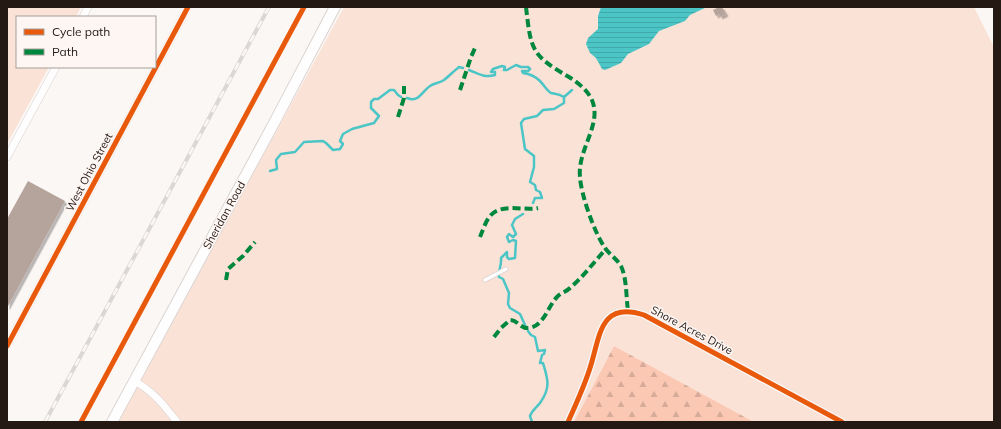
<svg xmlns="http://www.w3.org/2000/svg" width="1001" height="429" font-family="Mulish,sans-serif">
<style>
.grass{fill:#fbe2d7}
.forest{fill:url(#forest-firs)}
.water{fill:url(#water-rules)}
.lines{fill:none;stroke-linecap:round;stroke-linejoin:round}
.stream{stroke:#4bc5c6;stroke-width:2.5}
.building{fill:#b5a49c;filter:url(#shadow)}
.lane-casing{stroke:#dbd3cf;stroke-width:5}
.street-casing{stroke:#dbd3cf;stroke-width:8}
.secondary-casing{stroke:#dbd3cf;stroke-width:12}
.lane{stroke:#fefefe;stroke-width:3.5}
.street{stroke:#fefefe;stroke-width:7}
.secondary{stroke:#fefefe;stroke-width:10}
.rail-casing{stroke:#d9d8d7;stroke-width:4}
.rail{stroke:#fdf6f3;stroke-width:2.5;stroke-dasharray:8;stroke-linecap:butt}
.quiet{stroke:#00873e;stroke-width:4;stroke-dasharray:8 4;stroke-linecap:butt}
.cycleway-casing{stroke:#fdf6f3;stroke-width:8}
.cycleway{stroke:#e8590c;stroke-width:5}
.labels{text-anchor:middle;stroke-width:3;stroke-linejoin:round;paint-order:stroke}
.street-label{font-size:11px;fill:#251914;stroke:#fdf6f3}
</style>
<defs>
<pattern id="forest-firs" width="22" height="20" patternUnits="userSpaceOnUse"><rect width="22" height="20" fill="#fbc8b4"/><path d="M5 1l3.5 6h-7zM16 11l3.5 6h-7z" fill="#d7ab9a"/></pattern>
<pattern id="water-rules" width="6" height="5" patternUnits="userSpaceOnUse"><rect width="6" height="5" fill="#4bc5c6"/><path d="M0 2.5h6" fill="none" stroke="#41a9a9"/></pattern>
<filter id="shadow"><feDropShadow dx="2.5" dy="2.5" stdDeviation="0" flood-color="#0004"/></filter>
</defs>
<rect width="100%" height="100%" fill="#fbf7f5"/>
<!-- grass -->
<g class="grass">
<polygon points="7,7 81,7 76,17 17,17 17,67 49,67 7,144"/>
<polygon points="344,7 974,7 994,47 994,422 754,422 614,346 574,422 120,422 120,419"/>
</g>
<!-- forest -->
<polygon class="forest" points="614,346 754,422 574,422"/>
<!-- water -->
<polygon class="water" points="601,7 707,7 690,15 685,21 659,31 649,44 628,54 621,63 605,70 602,69 596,58 590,53 586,44 588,38 598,29 598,16"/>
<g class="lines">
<!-- stream -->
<g class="stream">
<path d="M469,70C479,74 484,78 495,75V72H491L493,69L502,66L505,67L504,70H507L516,65L521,67H528L530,69L528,71H522L523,73C530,74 535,76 540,81C544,85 546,90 551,93C556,94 559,94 564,97"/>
<polyline points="564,97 572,90"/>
<path d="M407,98C419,103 422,91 430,86C434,83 440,83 444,80C449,76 454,71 459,67L463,68"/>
<polyline points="270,171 277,169 276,160 281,154 295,152 304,142 323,141 326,143 333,150 340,149 343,144 340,141 343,134 352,129 374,123 379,116 371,108 371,102 374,99 378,99 390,90 394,90 398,95 401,97"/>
<polyline points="533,203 535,198 542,198 540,192 536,190 535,185 530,182 534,167 534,156 525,149 521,123 524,119 537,116 543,110 554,109 564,103 564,97"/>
<path d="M523,214L515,219L512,225L516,234L513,237L509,234L507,237L509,242L513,240L516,241L515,258L509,259L507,257V252L501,258C502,265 498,270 499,277L503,279L509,293L508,304L510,308L520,314L525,325"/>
<path d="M528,331L531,335L535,337L538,351L545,350L544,354L542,355L540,363H543C548,379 551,388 540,403C536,408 532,410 530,416L532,422"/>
</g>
</g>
<!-- building -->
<g class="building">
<polygon points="719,7 722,7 726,14 720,17 719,14 716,16 713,10"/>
<polygon points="28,181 65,201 7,308 7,219"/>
</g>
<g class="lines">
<defs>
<polyline id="lane" points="485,280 506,269"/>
<g id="street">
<polyline points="83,17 88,7"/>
<polyline points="7,157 56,67"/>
<polyline points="7,346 188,7"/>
<path d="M134,381C153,391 164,405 177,422"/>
<path d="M568,422C576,404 584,387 590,368C600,338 599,300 644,315L842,422"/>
</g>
<polyline id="secondary" points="112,422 274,123 335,7"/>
</defs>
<!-- lane casing -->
<use href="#lane" class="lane-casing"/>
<!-- street casing -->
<use href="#street" class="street-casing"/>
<!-- secondary casing -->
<use href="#secondary" class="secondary-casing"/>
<!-- lane -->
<use href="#lane" class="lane"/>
<!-- street -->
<use href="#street" class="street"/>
<!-- secondary -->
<use href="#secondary" class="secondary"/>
<defs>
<polyline id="rail" points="45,422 269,7"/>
</defs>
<!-- rail casing -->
<use href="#rail" class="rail-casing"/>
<!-- rail -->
<use href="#rail" class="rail"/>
<!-- quiet -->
<g class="quiet">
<path d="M526,7C531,50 531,55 569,77C577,82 586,89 591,98C604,123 577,149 580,177C581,195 595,234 605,248C610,255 617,259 621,266C627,279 626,297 628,311"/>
<polyline points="460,90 471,57 475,48"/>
<polyline points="398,117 404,98 404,83"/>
<path d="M480,237C483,230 486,220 491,215C502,203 524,211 538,208"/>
<polyline points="226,280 228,269 243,256 255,242"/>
<path d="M494,337L501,328L510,320C518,320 520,329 529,328C544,326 548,306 557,297C560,293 566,292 570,288C583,277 594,262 606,249"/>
</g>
<defs>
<g id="cycleway">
<polyline points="7,346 188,7"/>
<polyline points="81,422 304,7"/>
<path d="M568,422C576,404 584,387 590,368C600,338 599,300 644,315L842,422"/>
</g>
</defs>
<!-- cycleway casing -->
<use href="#cycleway" class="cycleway-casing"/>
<!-- cycleway -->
<use href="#cycleway" class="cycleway"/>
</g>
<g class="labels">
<!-- street labels -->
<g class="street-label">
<text transform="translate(89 172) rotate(-62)" y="4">West Ohio Street</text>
<text transform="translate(224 215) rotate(-61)" y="4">Sheridan Road</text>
<text transform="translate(692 330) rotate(28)" y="4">Shore Acres Drive</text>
</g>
</g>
<!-- border -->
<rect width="1001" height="429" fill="none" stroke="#251914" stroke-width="16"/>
<!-- legend -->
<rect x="16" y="16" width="140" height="52" fill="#fdf6f3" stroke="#a79e9a"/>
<rect x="24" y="29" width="20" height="6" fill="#e8590c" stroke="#a79e9a"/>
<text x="52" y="36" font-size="12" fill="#251914">Cycle path</text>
<rect x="24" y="49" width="20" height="6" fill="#00873e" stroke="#a79e9a"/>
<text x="52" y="56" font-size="12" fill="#251914">Path</text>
</svg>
